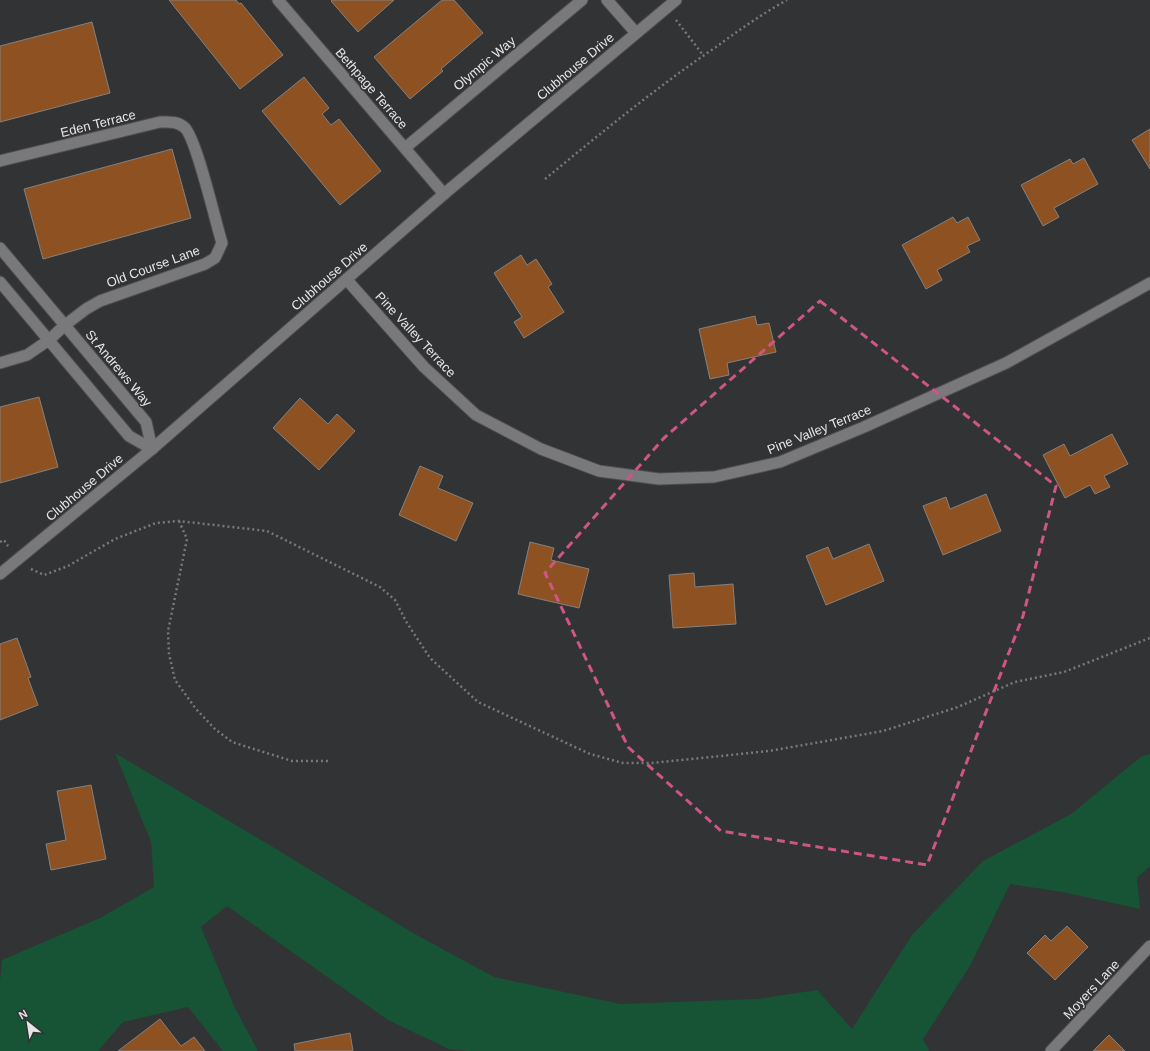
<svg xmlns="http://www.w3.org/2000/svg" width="1150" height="1051" font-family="Helvetica,sans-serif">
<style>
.green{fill:#165435}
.building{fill:#8e5222;stroke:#84817f}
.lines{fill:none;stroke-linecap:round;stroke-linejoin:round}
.minor-casing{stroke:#4f4f52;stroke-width:13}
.path{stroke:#78797a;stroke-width:2.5;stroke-dasharray:2 3;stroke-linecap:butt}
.minor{stroke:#79797c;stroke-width:11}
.marked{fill:none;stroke:#cd5685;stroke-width:3;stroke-dasharray:8 5;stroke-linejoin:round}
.labels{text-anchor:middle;stroke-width:3;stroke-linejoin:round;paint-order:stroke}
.street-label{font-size:13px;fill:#e6e6e7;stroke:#323335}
</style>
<rect width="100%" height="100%" fill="#323335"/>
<!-- green -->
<polygon class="green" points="115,753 278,850 413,933 494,977 620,1004 757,999 817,990 852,1029 912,935 983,861 1071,814 1142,756 1150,754 1150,866 1137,878 1140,909 1062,892 1010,884 970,966 923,1039 929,1051 468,1051 449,1049 388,1020 227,906 201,927 234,1006 258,1051 223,1051 188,1007 123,1022 98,1051 0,1051 0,981 2,960 100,918 154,887 151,842"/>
<!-- building -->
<g class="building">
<polygon points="169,0 236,0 239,4 241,3 283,55 240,89"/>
<polygon points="332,0 394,0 358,32 331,1"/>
<polygon points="442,0 454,0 483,33 441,69 443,71 410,99 374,57"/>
<polygon points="92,22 110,93 0,122 0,46"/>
<polygon points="304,77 329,108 322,114 331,125 339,119 381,171 340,205 262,111"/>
<polygon points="1150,129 1150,169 1132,140"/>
<polygon points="172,149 191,218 43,259 24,189"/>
<polygon points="1084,158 1098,184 1054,208 1059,217 1043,226 1021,185 1070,159 1073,164"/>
<polygon points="953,217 957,223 968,217 980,240 967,246 970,252 937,270 942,280 926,289 902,245"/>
<polygon points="521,255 527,265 536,259 552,284 548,287 564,312 524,338 514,322 522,317 494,273"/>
<polygon points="755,316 757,325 769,323 776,352 727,363 729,375 710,379 699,329"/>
<polygon points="39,397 58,467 0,483 0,407"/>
<polygon points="300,398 328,424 337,414 355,431 319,470 273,428"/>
<polygon points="1112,434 1128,464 1104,476 1110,487 1095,494 1090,485 1065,498 1043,455 1064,444 1070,456"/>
<polygon points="420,466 443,476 438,488 473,503 456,541 399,515"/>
<polygon points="986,494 1001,531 943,555 923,506 946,497 950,509"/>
<polygon points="530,542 554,548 551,560 589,569 579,608 518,594"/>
<polygon points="869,544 884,581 826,605 806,556 828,547 833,559"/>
<polygon points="694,573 695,587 733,584 736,624 673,628 669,575"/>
<polygon points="17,638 31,677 28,678 38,705 0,720 0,644"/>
<polygon points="91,785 106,859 51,870 46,844 66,840 57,791"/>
<polygon points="1067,926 1088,947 1055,980 1027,953 1045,935 1051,941"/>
<polygon points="160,1019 181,1046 194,1037 205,1051 118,1051"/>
<polygon points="350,1033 353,1051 295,1051 294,1044"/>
<polygon points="1109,1035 1125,1051 1093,1051"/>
</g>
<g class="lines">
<defs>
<g id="minor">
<polyline points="278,0 444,194"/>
<polyline points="607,0 636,33"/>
<polyline points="405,148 582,0"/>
<path d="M0,161L160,122C168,122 177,121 184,127C196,136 216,224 222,243L215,258L205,264L100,301L86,309L65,325L49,340L27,355L0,363"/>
<polyline points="0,248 146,422 152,449"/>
<polyline points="347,280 424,367 476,415 541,449 599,471 659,479 714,477 780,462 864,427 1006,363 1150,283"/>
<polyline points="0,282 129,436 152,449"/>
<polyline points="0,574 152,449 444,194 676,0"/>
<polyline points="1051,1051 1150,946"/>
</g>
</defs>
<!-- minor casing -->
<use href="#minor" class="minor-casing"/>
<!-- path -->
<g class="path">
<polyline points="676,20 703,55"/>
<path d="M545,179C601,133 657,87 716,47C739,30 762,14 787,0"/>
<polyline points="179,521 187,539 168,631 169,654 175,680 196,709 215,729 232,742 292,761 330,761"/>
<polyline points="0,542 4,540 8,546"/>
<polyline points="31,569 44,575 68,566 115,539 156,523 179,521 267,531 380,587 395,600 407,623 430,658 478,702 590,754 623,763 652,763 769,751 883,731 958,707 1015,682 1064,672 1150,638"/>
</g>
<!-- minor -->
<use href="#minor" class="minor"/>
</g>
<!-- marked area -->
<path class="marked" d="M820,301L1056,486L1023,616L927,865L721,831L628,747L545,573L664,438Z"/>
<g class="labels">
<!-- street labels -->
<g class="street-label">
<text transform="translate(484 63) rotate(-40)" y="5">Olympic Way</text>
<text transform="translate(575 66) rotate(-40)" y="5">Clubhouse Drive</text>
<text transform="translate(372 88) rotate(49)" y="5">Bethpage Terrace</text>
<text transform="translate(98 123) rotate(-14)" y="5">Eden Terrace</text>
<text transform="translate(153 266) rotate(-20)" y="5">Old Course Lane</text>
<text transform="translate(329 276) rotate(-41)" y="5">Clubhouse Drive</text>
<text transform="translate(416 334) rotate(47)" y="5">Pine Valley Terrace</text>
<text transform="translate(119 368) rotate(50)" y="5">St Andrews Way</text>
<text transform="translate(819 429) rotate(-22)" y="5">Pine Valley Terrace</text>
<text transform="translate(84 487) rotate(-40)" y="5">Clubhouse Drive</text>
<text transform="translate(1091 989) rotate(-47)" y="5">Moyers Lane</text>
</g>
</g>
<!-- north arrow -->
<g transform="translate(28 1023) rotate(330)" stroke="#323335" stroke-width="3" paint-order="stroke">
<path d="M0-3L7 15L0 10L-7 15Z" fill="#e6e6e7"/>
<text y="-6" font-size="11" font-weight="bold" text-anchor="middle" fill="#e6e6e7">N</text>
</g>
</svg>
